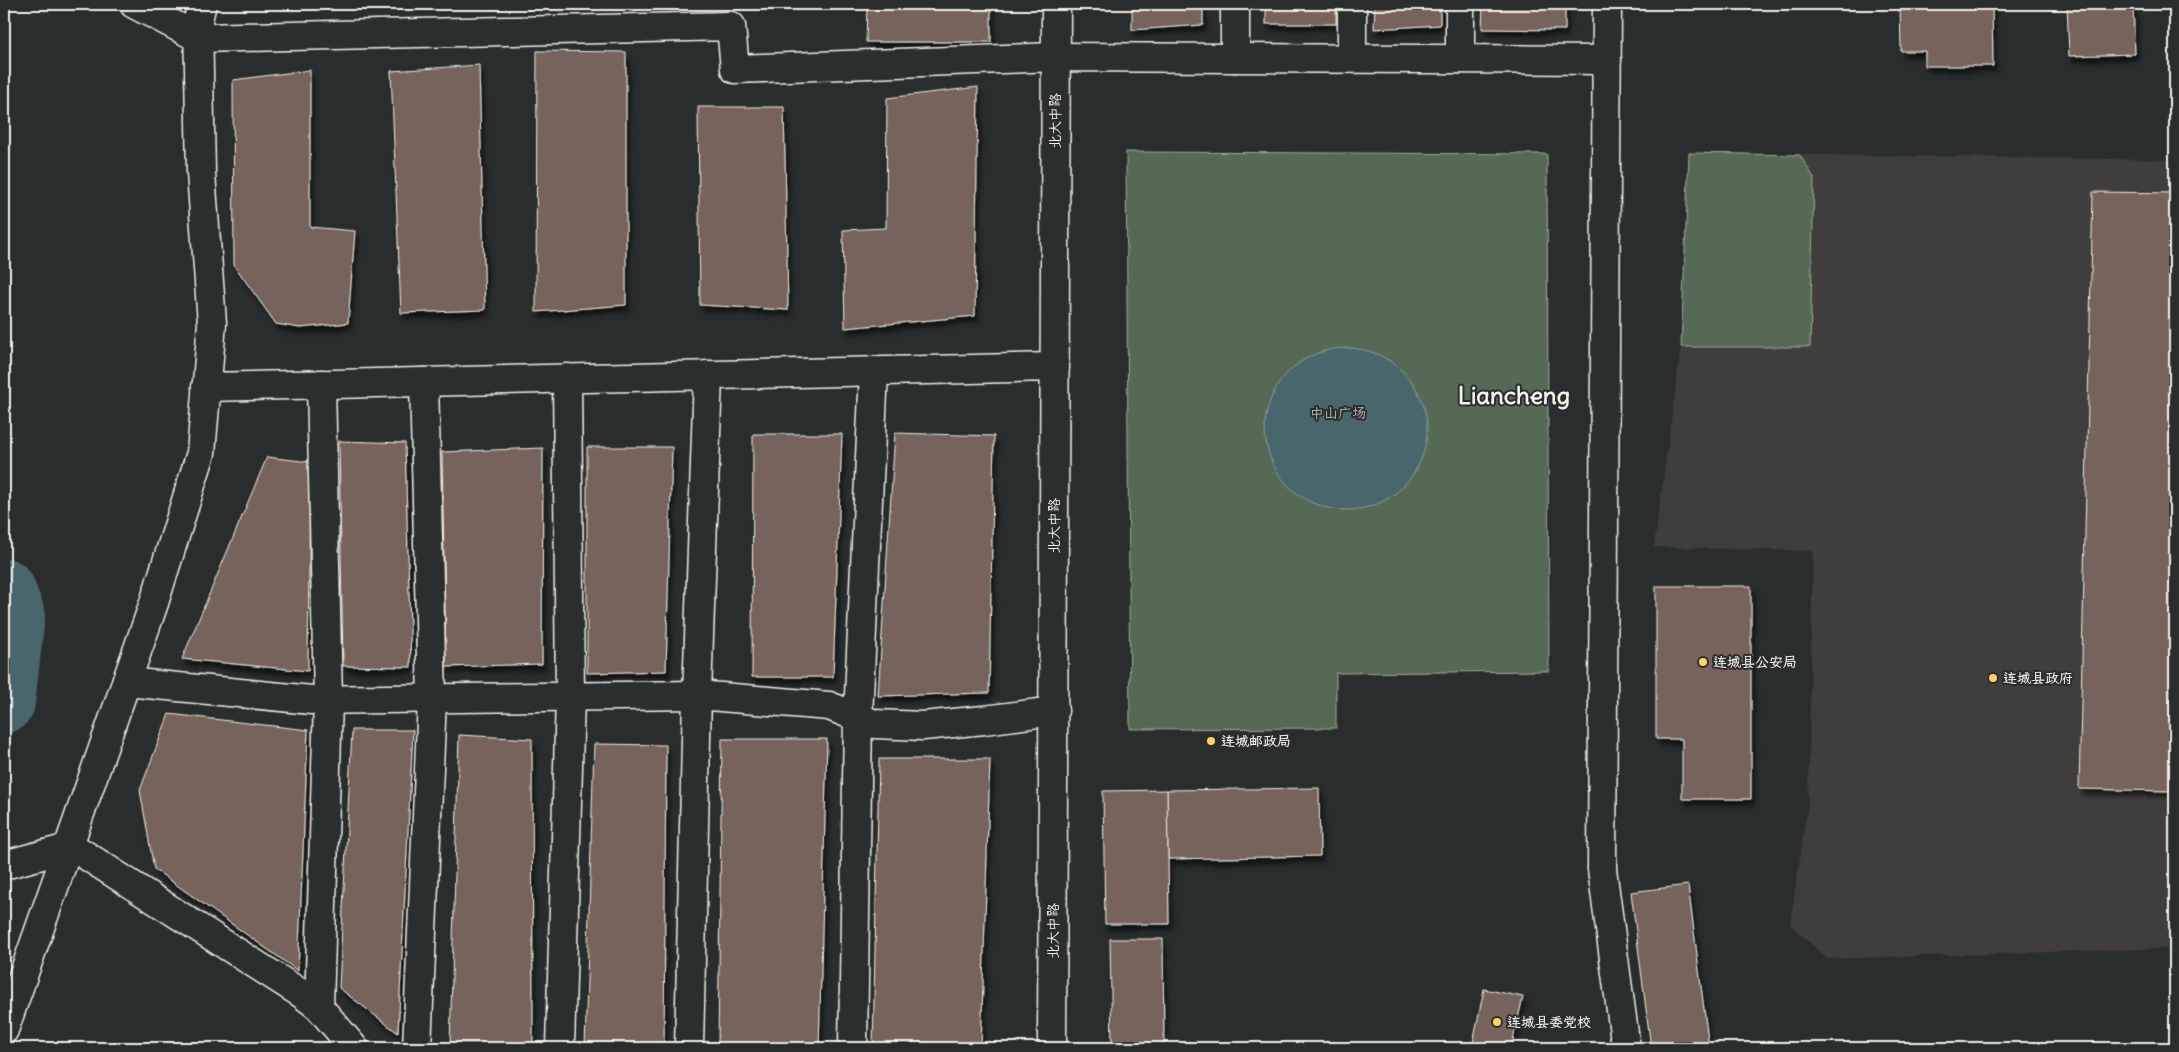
<svg xmlns="http://www.w3.org/2000/svg" width="2179" height="1052" font-family="Delius,'LXGW WenKai TC',sans-serif">
<style>
.built{fill:#403d3c}
.green{fill:#556954;stroke:#a4ad9e}
.water{fill:#49666c;stroke:#8d9e9e}
.lines{fill:none;stroke-linecap:round;stroke-linejoin:round}
.river{stroke:#49666c;stroke-width:62}
.building{fill:#74635c;stroke:#f4f1e8;filter:url(#shadow)}
.street-casing{stroke:#f4f1e8;stroke-width:31}
.secondary-casing{stroke:#f4f1e8;stroke-width:31}
.street{stroke:#2a2d2e;stroke-width:28}
.secondary{stroke:#2a2d2e;stroke-width:28}
.poi-dot{fill:#ffd166;stroke:#2a2d2e;stroke-width:2}
.labels{text-anchor:middle;stroke-width:4;stroke-linejoin:round;paint-order:stroke}
.street-label{font-size:14px;fill:#f4f1e8;stroke:#2a2d2e}
.park-label{font-size:14px;fill:#b4bbad;stroke:#2a2d2e}
.poi-label{font-size:14px;font-weight:bold;fill:#f4f1e8;stroke:#2a2d2e;text-anchor:start}
.town-label{font-size:24px;font-weight:bold;fill:#f4f1e8;stroke:#2a2d2e}
</style>
<defs>
<filter id="shadow"><feDropShadow dx="3" dy="5.5" stdDeviation="2.5" flood-color="#0009"/></filter>
</defs>
<rect width="100%" height="100%" fill="#2a2d2e"/>
<filter id="ink" filterUnits="userSpaceOnUse"><feTurbulence type="fractalNoise" baseFrequency=".02" numOctaves="2"/><feDisplacementMap in="SourceGraphic" scale="10" xChannelSelector="R" yChannelSelector="G"/><feConvolveMatrix kernelMatrix="1 2 1 2 8 2 1 2 1" color-interpolation-filters="sRGB"/></filter>
<g filter="url(#ink)">
<!-- built -->
<polygon class="built" points="1689,153 2175,160 2175,948 1827,959 1790,924 1808,805 1813,551 1654,547 1681,347"/>
<!-- green -->
<g class="green">
<polygon points="1126,152 1547,154 1549,671 1336,673 1336,728 1130,729"/>
<polygon points="1689,153 1800,155 1814,178 1810,347 1681,347"/>
</g>
<!-- water -->
<circle class="water" cx="1346" cy="429" r="81"/>
<g class="lines">
<!-- river -->
<polyline class="river" points="4,589 14,615 4,702"/>
</g>
<!-- building -->
<g class="building">
<polygon points="867,4 991,4 991,42 866,42"/>
<polygon points="1132,4 1203,4 1203,25 1132,30"/>
<rect x="1266" y="4" width="70" height="20"/>
<polygon points="1375,4 1440,4 1440,25 1374,29"/>
<polygon points="1483,4 1565,4 1565,30 1482,29"/>
<polygon points="1900,4 1992,4 1993,66 1925,66 1925,51 1901,51"/>
<polygon points="2067,4 2133,4 2135,54 2069,56"/>
<polygon points="537,51 626,52 626,305 536,312"/>
<polygon points="479,65 485,310 401,313 391,71"/>
<polygon points="310,70 310,227 355,231 348,323 300,328 276,324 234,265 233,80"/>
<polygon points="978,87 975,316 845,328 843,230 886,228 887,98"/>
<polygon points="698,107 784,107 788,310 700,305"/>
<polygon points="2093,192 2175,193 2175,592 2172,743 2175,743 2175,776 2171,776 2171,791 2079,789"/>
<polygon points="895,433 994,436 989,693 878,696"/>
<polygon points="753,434 842,434 833,677 752,677"/>
<polygon points="339,441 405,443 411,667 343,666"/>
<polygon points="587,447 672,447 666,671 587,673"/>
<polygon points="543,448 542,664 446,667 442,452"/>
<polygon points="267,457 310,462 308,671 182,659"/>
<polygon points="1656,586 1751,586 1751,799 1682,799 1682,739 1656,739"/>
<polygon points="169,714 308,730 298,971 154,869 140,790"/>
<polygon points="352,730 413,730 398,1033 339,988"/>
<polygon points="459,735 532,739 533,1048 463,1048 450,1046"/>
<polygon points="722,739 827,739 819,1048 718,1048"/>
<polygon points="594,744 666,745 664,1048 585,1048"/>
<polygon points="879,759 990,759 981,1048 873,1048"/>
<polygon points="1319,788 1320,856 1168,859 1167,790"/>
<polygon points="1167,790 1169,924 1105,924 1103,791"/>
<polygon points="1688,885 1709,1048 1651,1048 1631,892"/>
<polygon points="1110,939 1163,939 1164,1048 1112,1048"/>
<polygon points="1484,989 1523,997 1511,1048 1472,1048"/>
</g>
<g class="lines">
<defs>
<g id="street">
<polyline points="134,4 199,38 731,26 735,69 1056,57 1607,60"/>
<polyline points="1607,4 1602,869 1626,1048"/>
<polyline points="1235,58 1235,4"/>
<polyline points="1352,58 1352,4"/>
<polyline points="1460,59 1460,4"/>
<polyline points="126,682 312,700 697,695 829,706 875,724 923,726 984,720 1054,711"/>
<polyline points="4,865 68,848 79,851 302,994 319,1007 354,1048"/>
<polyline points="319,1007 328,700 321,384"/>
<polyline points="4,1030 154,603 201,453 212,323 201,173 198,20 202,4"/>
<polyline points="417,1048 432,699 424,382"/>
<polyline points="560,1048 570,697 567,378"/>
<polyline points="689,1048 697,695 708,375"/>
<polyline points="853,1048 858,717 874,371"/>
</g>
<g id="secondary">
<polyline points="206,387 1055,367"/>
<polyline points="1052,1048 1056,4"/>
</g>
</defs>
<!-- street casing -->
<use href="#street" class="street-casing"/>
<!-- secondary casing -->
<use href="#secondary" class="secondary-casing"/>
<!-- street -->
<use href="#street" class="street"/>
<!-- secondary -->
<use href="#secondary" class="secondary"/>
</g>
</g>
<!-- markers -->
<g class="poi-dot">
<circle cx="1703" cy="662" r="5"/>
<circle cx="1993" cy="678" r="5"/>
<circle cx="1211" cy="741" r="5"/>
<circle cx="1497" cy="1022" r="5"/>
</g>
<g class="labels">
<!-- street labels -->
<g class="street-label">
<text transform="translate(1055 121) rotate(-90)" y="5">北大中路</text>
<text transform="translate(1054 526) rotate(-90)" y="5">北大中路</text>
<text transform="translate(1053 931) rotate(-90)" y="5">北大中路</text>
</g>
<!-- park labels -->
<g class="park-label">
<text x="1338" y="418">中山广场</text>
</g>
<!-- poi labels -->
<g class="poi-label">
<text x="1713" y="667">连城县公安局</text>
<text x="2003" y="683">连城县政府</text>
<text x="1221" y="746">连城邮政局</text>
<text x="1507" y="1027">连城县委党校</text>
</g>
<!-- town labels -->
<g class="town-label">
<text x="1514" y="404">Liancheng</text>
</g>
</g>
<!-- margin -->
<rect width="2179" height="1052" fill="none" stroke="#2a2d2e" stroke-width="20"/>
<rect x="10" y="10" width="2159" height="1032" fill="none" stroke="#f4f1e8" stroke-width="2" filter="url(#ink)"/>
</svg>
